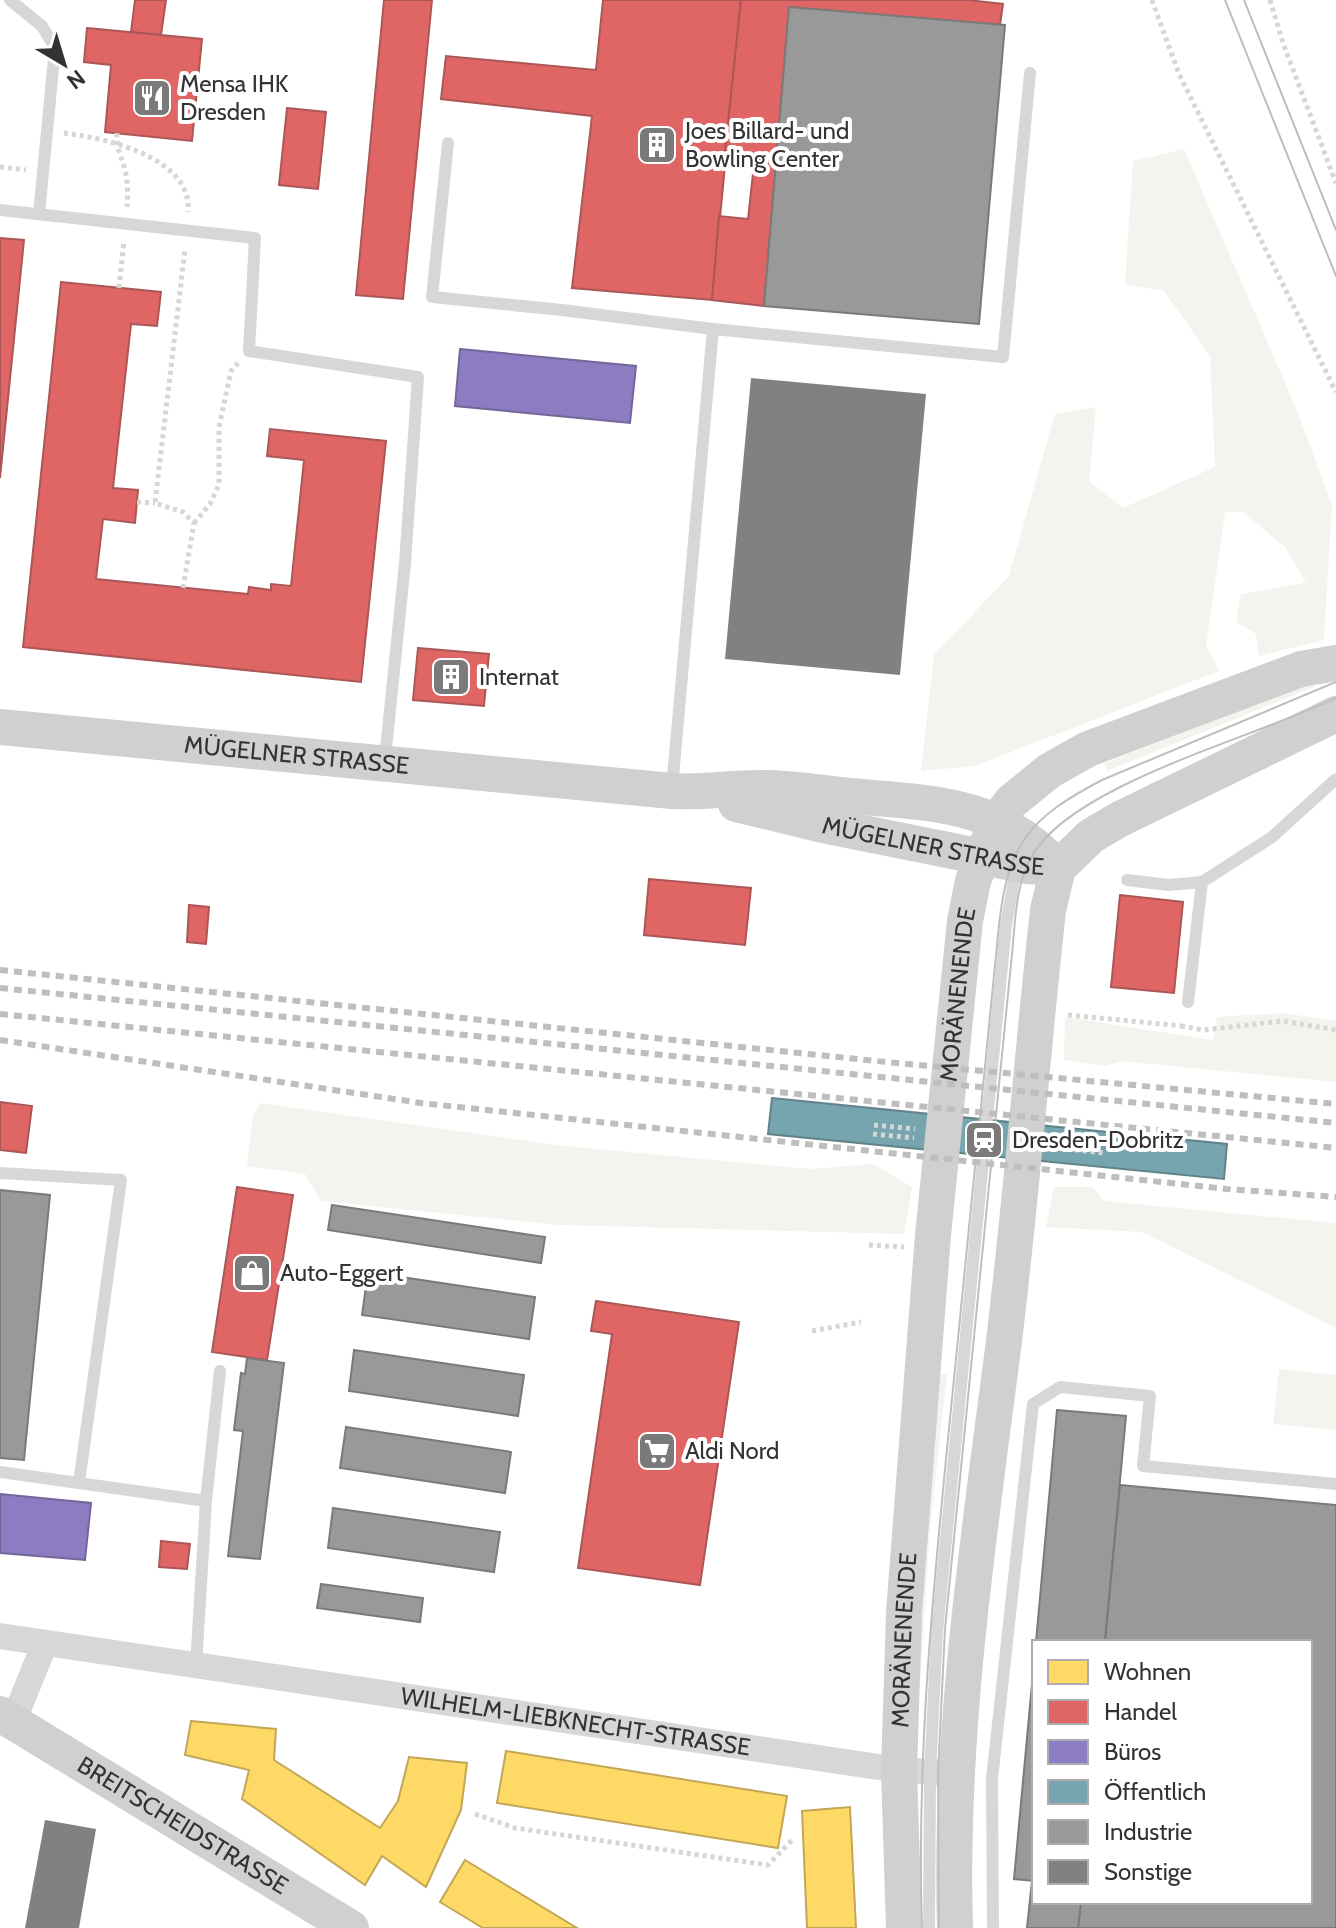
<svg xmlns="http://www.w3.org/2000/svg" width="1336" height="1928" font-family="Cabin,sans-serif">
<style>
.green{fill:#f1f5ed}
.homes{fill:#ffd966;stroke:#c2a757;stroke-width:2}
.shops{fill:#e06666;stroke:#ac5757;stroke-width:2}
.offices{fill:#8e7cc3;stroke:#736698;stroke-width:2}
.public{fill:#76a5af;stroke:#62838a;stroke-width:2}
.industry{fill:#999;stroke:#7a7a7a;stroke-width:2}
.building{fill:#818181}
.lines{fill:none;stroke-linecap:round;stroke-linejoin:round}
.path{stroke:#d6d6d6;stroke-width:5;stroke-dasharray:4 4;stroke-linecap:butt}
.lane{stroke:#d7d7d7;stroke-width:12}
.street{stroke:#d7d7d7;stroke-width:26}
.secondary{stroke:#d0d0d0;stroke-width:36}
.tram{stroke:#bebebe;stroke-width:2}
.rail{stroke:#bebebe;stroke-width:6;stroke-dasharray:8 6;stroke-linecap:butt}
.labels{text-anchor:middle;stroke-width:8;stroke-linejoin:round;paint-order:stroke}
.poi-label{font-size:24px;fill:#333;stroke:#fff;text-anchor:start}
.street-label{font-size:24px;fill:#333;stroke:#fff}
</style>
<rect width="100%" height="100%" fill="#fff"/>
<!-- green -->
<g class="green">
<polygon points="1184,149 1298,413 1332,505 1324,640 1259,656 1256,634 1236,622 1241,594 1306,583 1285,547 1243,512 1225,512 1206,645 1219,671 975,766 921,771 934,655 1009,576 1055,414 1096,407 1089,481 1123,508 1215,467 1210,356 1164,291 1125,284 1133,161"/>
<polygon points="1313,683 1314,687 1107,771 1104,763"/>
<polygon points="1283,1013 1336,1021 1336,1082 1121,1061 1106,1066 1064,1060 1065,1017 1213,1040 1217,1017"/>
<polygon points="260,1103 555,1145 810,1169 873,1164 912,1187 904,1234 560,1225 321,1201 305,1174 247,1166 253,1116"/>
<polygon points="1054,1187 1093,1187 1104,1201 1336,1223 1336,1328 1142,1232 1046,1227"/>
<polygon points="1279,1369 1336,1375 1336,1430 1273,1424"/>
<polygon points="931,1374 947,1374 930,1529 920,1686 907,1683"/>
</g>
<!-- homes -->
<g class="homes">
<polygon points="191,1721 276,1729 274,1760 380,1828 398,1801 409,1757 467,1763 461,1810 426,1887 382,1856 365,1885 242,1799 249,1770 185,1755"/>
<polygon points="506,1751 787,1796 778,1848 497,1803"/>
<polygon points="850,1807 856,1928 807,1928 802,1811"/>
<polygon points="465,1860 577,1928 483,1928 440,1902"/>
</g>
<!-- shops -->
<g class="shops">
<polygon points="135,0 166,0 161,35 131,32"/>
<polygon points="384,0 432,0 403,299 356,295"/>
<polygon points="603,0 741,0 712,300 572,288 592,116 441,99 446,56 596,70"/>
<polygon points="741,0 968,0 1003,4 1000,25 789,7 764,306 712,300 719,216 748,219 755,155 725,151"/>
<polygon points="87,28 202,39 192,141 105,132 111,65 84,62"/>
<polygon points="287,108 326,112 318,189 279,185"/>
<polygon points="0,238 24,240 0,478"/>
<polygon points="61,282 161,292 157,326 131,324 113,488 138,490 135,523 103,519 96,579 248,594 249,587 271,590 271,584 291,586 304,460 267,456 270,429 386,441 361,682 23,647"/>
<polygon points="418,648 489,654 484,706 413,700"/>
<polygon points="649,879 751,888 745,945 644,935"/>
<polygon points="1120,895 1183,902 1174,993 1111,987"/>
<polygon points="189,905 209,907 206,944 187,942"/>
<polygon points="0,1102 32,1106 26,1153 0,1150"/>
<polygon points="237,1187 293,1195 267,1360 212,1352"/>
<polygon points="596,1301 739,1322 700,1585 578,1568 612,1334 591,1331"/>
<polygon points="161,1541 190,1544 187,1569 159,1567"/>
</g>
<!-- offices -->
<g class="offices">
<polygon points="460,349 636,366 630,423 455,406"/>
<polygon points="0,1494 91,1503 85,1560 0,1553"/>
</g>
<!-- public -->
<polygon class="public" points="772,1098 1227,1144 1224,1179 768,1134"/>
<!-- industry -->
<g class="industry">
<polygon points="789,7 1005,25 979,324 764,306"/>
<polygon points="0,1190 50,1195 24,1460 0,1458"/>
<polygon points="332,1205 545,1237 541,1263 328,1230"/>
<polygon points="368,1272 535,1297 529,1339 362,1315"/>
<polygon points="354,1350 524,1375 518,1416 349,1391"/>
<polygon points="247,1358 284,1363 260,1559 228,1556 243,1431 234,1430 241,1373 245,1374"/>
<polygon points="1057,1410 1126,1416 1105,1642 1036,1642"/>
<polygon points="346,1427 511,1452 505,1493 340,1468"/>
<polygon points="1120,1485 1336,1505 1336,1928 1078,1928 1081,1902 1310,1902 1310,1642 1105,1642"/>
<polygon points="333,1508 500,1532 494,1572 328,1548"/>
<polygon points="321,1584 423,1598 420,1622 317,1608"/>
<polygon points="1034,1662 1034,1881 1014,1879"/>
<polygon points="1032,1881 1034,1881 1034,1902 1081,1902 1078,1928 1027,1928"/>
</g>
<!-- building -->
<g class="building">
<polygon points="751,378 926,394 900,675 725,659"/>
<polygon points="45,1820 96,1829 79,1928 25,1928"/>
</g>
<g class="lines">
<!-- path -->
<g class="path">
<polyline points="1152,0 1179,74 1336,392"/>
<polyline points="1270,0 1283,43 1336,183"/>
<path d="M64,133C105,138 193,157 188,212"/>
<path d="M117,133C116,146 120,154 124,166C128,180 128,193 127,207"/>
<polyline points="0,167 26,170"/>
<polyline points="119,288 124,241"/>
<polyline points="137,502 155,503"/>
<polyline points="194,523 210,504 219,485 219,427 231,371 238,363"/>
<polyline points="183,588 194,523 183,512 155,503 185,249"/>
<polyline points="1068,1015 1182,1026"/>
<polyline points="1181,1026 1204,1030 1283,1021 1336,1030"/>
<polyline points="874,1125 915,1129"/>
<polyline points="873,1134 914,1138"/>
<polyline points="1059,1148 1104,1153"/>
<polyline points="869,1245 904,1247"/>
<polyline points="812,1331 861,1322"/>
<polyline points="475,1814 515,1828 768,1865 793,1839"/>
</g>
<!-- lane -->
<g class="lane">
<polyline points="10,0 42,26 55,48 39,214"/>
<polyline points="448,143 432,297 562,310 713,329 672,788"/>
<polyline points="0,210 255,238 249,351 418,377 405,563 385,759"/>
<polyline points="713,329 1003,357 1030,73"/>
<polyline points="1127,880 1169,885 1202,882"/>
<polyline points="1188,1002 1202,882 1272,837 1336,779"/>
<polyline points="0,1173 121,1180 79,1483"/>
<polyline points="0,1472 206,1501 196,1666"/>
<polyline points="206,1501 220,1371"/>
<polyline points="929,1928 930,1774 937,1632 1006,925 1016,869"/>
<polyline points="993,1928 992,1779 1033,1404 1060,1387 1150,1396 1143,1466 1336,1484"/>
</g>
<!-- street -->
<g class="street">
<path id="s1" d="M0,1636L899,1770L956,1773"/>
<polyline points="13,1722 45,1643"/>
</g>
<!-- secondary -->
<g class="secondary">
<path id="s2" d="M0,727L672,791C701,793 729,788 758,788C788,787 820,793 850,796C930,803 1000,802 1058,868"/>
<path id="s3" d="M736,804L823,825L1027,866L1058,868L1091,836L1120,819L1336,714"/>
<path id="s4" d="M0,1714L351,1928"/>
<path id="s5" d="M904,1928L899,1770L904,1613L933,1235L965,921L973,881L996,822L1011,802L1049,771L1088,749L1301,669L1336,663"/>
<path d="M955,1928C949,1734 978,1541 1003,1349C1021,1203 1032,1056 1048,910L1058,868"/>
</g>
<!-- tram -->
<g class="tram">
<polyline points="1225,0 1336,276"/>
<polyline points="1244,0 1336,230"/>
<path d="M922,1928C916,1748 935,1569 953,1389C968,1234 983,1079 999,925C1008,842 1030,818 1102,780L1336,682"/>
<path d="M939,1928L938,1774L945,1629L1011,964C1015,930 1014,887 1032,856C1072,784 1259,736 1336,698"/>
</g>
<!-- rail -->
<g class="rail">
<polyline points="0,970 876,1061 1336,1104"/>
<polyline points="0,988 1336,1123"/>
<polyline points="0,1014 1336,1148"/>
<polyline points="0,1040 421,1103 1227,1189 1336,1197"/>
</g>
</g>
<!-- icons -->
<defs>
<symbol id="restaurant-square" viewBox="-11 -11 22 22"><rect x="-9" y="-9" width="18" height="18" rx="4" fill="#7a7a7a" stroke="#fff"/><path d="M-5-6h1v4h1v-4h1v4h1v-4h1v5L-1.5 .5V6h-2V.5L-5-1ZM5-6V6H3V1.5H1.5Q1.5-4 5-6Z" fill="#fff"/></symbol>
<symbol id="building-square" viewBox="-11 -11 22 22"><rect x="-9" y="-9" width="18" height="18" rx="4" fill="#7a7a7a" stroke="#fff"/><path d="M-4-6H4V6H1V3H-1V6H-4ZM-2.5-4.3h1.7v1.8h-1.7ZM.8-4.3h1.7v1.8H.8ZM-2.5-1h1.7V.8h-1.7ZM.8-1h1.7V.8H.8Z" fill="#fff"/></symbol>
<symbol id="station-square" viewBox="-11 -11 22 22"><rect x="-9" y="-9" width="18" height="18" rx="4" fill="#7a7a7a" stroke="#fff"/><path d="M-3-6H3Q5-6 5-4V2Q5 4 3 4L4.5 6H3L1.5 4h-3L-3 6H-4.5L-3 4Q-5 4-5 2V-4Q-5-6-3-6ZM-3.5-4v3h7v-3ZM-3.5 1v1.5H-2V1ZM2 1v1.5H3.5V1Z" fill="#fff"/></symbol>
<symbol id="shop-square" viewBox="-11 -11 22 22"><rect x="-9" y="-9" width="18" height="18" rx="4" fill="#7a7a7a" stroke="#fff"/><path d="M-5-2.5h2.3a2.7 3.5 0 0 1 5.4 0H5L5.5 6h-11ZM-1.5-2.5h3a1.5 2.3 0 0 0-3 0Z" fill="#fff"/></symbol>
<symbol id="supermarket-square" viewBox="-11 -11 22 22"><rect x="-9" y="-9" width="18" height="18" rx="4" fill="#7a7a7a" stroke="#fff"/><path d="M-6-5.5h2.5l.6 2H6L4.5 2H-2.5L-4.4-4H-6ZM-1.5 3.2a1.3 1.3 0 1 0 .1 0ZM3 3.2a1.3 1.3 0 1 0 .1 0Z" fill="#fff"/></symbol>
</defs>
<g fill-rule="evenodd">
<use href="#restaurant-square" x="130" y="76" width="44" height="44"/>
<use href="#building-square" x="635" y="123" width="44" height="44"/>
<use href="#building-square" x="429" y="655" width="44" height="44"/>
<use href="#station-square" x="962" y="1118" width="44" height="44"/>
<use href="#shop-square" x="230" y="1251" width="44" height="44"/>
<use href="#supermarket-square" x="635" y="1429" width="44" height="44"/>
</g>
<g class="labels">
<!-- poi labels -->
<g class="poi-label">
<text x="180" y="92">Mensa IHK<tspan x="180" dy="28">Dresden</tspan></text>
<text x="685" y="139">Joes Billard- und<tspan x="685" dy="28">Bowling Center</tspan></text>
<text x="479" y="685">Internat</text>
<text x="1012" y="1148">Dresden-Dobritz</text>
<text x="280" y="1281">Auto-Eggert</text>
<text x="685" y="1459">Aldi Nord</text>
</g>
<!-- street labels -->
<g class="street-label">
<text dy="8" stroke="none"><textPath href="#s2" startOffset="298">MÜGELNER STRASSE</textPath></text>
<text dy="8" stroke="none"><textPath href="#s3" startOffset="202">MÜGELNER STRASSE</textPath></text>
<text dy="8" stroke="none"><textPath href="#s5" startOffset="936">MORÄNENENDE</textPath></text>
<text dy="8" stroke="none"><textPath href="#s5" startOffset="288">MORÄNENENDE</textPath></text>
<text dy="8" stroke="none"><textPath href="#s1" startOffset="582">WILHELM-LIEBKNECHT-STRASSE</textPath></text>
<text dy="8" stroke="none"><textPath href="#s4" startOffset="214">BREITSCHEIDSTRASSE</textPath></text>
</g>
</g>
<!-- legend -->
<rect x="1032" y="1640" width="280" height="264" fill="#ffffff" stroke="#adadad" stroke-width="2"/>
<rect x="1048" y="1660" width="40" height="24" fill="#ffd966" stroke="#adadad" stroke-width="2"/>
<text x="1104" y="1680" font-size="24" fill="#333333">Wohnen</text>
<rect x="1048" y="1700" width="40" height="24" fill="#e06666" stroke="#adadad" stroke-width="2"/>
<text x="1104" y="1720" font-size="24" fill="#333333">Handel</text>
<rect x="1048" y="1740" width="40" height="24" fill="#8e7cc3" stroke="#adadad" stroke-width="2"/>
<text x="1104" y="1760" font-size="24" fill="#333333">Büros</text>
<rect x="1048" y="1780" width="40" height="24" fill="#76a5af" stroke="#adadad" stroke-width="2"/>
<text x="1104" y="1800" font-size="24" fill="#333333">Öffentlich</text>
<rect x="1048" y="1820" width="40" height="24" fill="#999999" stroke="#adadad" stroke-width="2"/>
<text x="1104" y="1840" font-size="24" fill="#333333">Industrie</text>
<rect x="1048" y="1860" width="40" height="24" fill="#818181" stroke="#adadad" stroke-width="2"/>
<text x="1104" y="1880" font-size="24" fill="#333333">Sonstige</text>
<!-- north arrow -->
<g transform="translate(64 64) rotate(142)" stroke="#ffffff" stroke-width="6" paint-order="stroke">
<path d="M0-6L14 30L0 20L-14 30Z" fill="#333333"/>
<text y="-12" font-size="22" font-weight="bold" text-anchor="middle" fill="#333333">N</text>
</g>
</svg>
